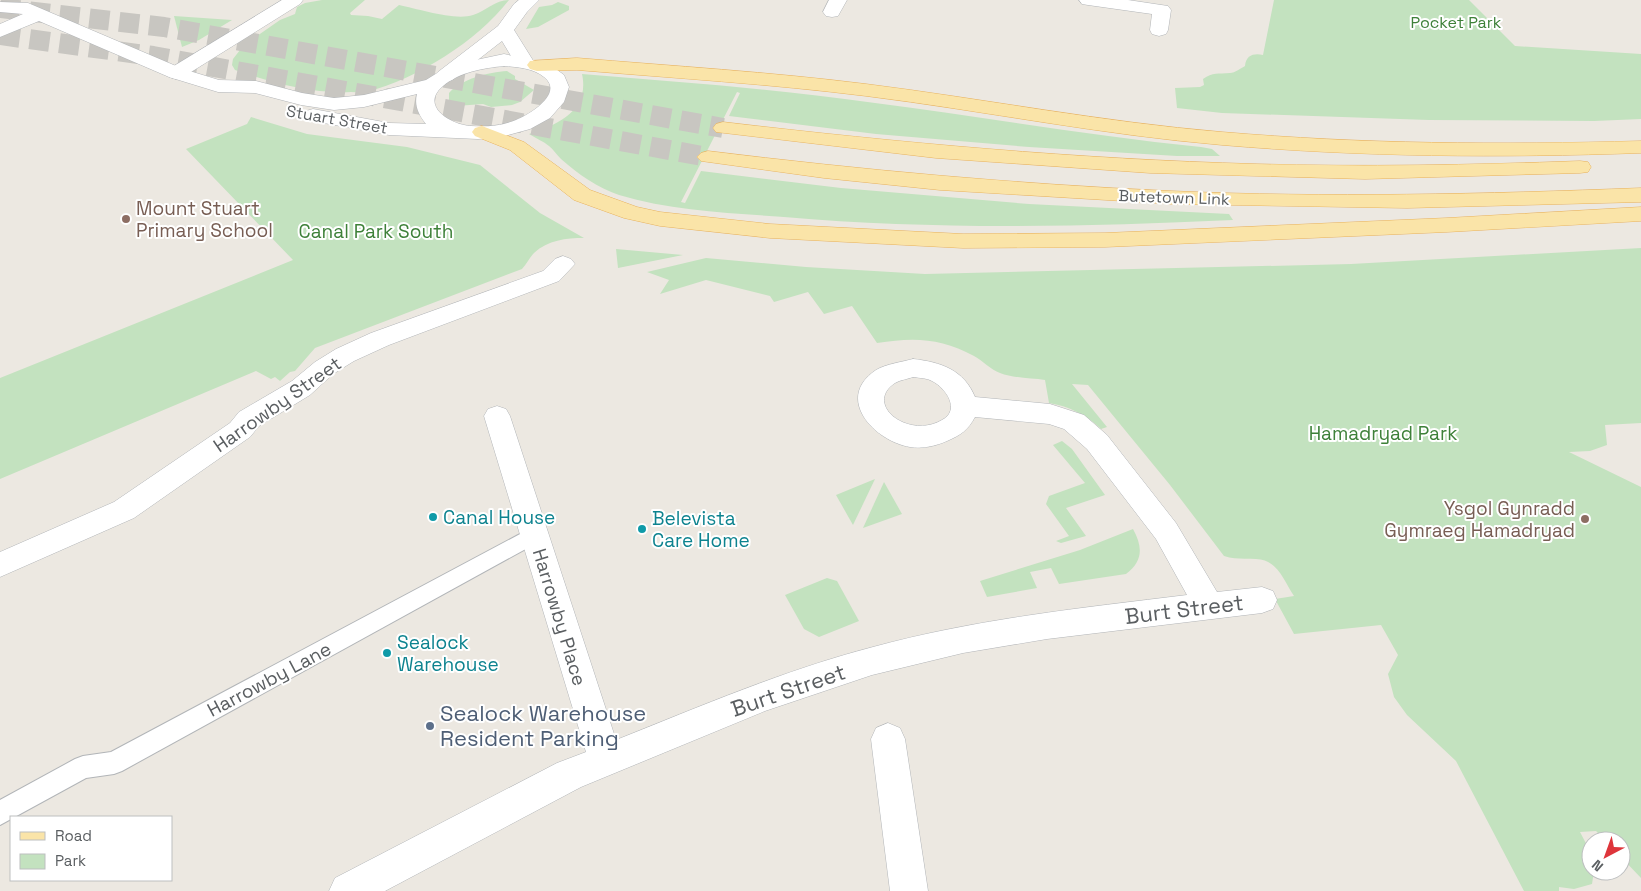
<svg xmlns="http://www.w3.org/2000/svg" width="1641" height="891" font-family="'Space Grotesk',sans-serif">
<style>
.green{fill:#c3e2bf}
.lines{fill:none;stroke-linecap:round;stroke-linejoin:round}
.primary-tunnel{stroke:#c8c6c1;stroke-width:20;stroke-dasharray:20 10;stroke-linecap:butt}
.service-casing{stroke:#b2b5b8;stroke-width:2}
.minor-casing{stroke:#b2b5b8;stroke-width:1}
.tertiary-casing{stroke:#b2b5b8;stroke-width:1}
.primary-casing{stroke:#e8b25e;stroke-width:1}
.service{fill:#fff;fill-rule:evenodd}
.minor{fill:#fff;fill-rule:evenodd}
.tertiary{fill:#fff;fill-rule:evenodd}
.primary{fill:#fae4a8;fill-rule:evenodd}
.education-dot{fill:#8d6e63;stroke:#fff;stroke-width:2}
.culture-dot{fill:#0f9aa8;stroke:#fff;stroke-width:2}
.service-dot{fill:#5c6f8a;stroke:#fff;stroke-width:2}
.labels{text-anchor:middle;stroke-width:4;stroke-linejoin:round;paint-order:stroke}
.far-park-label{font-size:16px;fill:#3e8139;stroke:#fff}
.far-street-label{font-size:16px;fill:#5a5e61;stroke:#fff}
.education-label{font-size:19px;fill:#785e54;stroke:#fff;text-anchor:start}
.park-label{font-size:19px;fill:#3e8139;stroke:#fff}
.street-label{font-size:19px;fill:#5a5e61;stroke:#fff}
.culture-label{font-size:19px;fill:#0d838f;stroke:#fff;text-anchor:start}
.near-street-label{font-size:22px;fill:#5a5e61;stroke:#fff}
.near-service-label{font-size:22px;fill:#4e5e75;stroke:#fff;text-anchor:start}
</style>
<rect width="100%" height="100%" fill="#ece8e1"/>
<!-- green -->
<g class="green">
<path d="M322,0H365L350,13L351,15L368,16L382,19L399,5C419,9 455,21 473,15C486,11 495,0 509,0C476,42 418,78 367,92C362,93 356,92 351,92C312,94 272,83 235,70L232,65L233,59L240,50L238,44L242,39L257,36L280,20L295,14L297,7L305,3Z"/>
<path d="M1274,0H1469L1515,46L1641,54V119L1594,121L1429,120L1222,113L1177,108L1175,88L1200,87L1204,85L1203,79C1213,72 1218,74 1230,73C1235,73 1241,68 1245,66C1246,55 1254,53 1263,55Z"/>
<polygon points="558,2 569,6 569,10 538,27 526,29 539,7 552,5"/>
<polygon points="174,16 232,20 199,40 182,47"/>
<path d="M507,71L515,76V79L534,90L520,102L512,105L491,107L483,104L456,106L449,101V93C461,79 489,72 507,71Z"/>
<path d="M582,74C680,82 778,89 875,103C984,117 1092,136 1201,147L1212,149L1220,156H1177L1029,147L876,134L729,116L740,93L737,92L681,202L685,203L701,171L841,188L1029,204L1229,214L1233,220C1083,227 933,230 784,217C729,213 672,211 619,195C598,188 578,174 561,159C557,155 553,149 549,146C543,141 535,138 529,134C558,125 590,110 582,74Z"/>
<path d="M251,117L307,134L407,147L480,165L540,213L584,238C566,238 548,240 534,253C529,258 527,264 522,269L315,348L295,371L290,372L280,381L275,377L271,379L256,371L0,479V378L293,260L186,149L247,124Z"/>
<path d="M1641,248V423L1605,425L1607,445L1590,451L1569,452L1641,487V878L1621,857V841H1606L1596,831L1580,832L1591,853V871H1594L1592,884L1574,889L1559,887V891H1524L1456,761L1407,715L1394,697L1388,674L1398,655L1381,625L1294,634L1275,599L1294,596C1284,581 1277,559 1256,559C1244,558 1235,560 1224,556L1170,485L1088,385L1072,384L1107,427L1101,429C1087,415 1068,406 1049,403L1045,380C1031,378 1013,378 1000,373C991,370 983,361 974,356C941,338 914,337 877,343L852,306L824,314L808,292L774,302L770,296L706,280L660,294L669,280L647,272L706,258L806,267L925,274L1351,264Z"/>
<polygon points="616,249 683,255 618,268"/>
<polygon points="1062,441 1072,449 1105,495 1066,508 1086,536 1061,543 1056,541 1069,536 1046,504 1049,496 1085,483 1053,445"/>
<polygon points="875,479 853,525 836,495"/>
<polygon points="884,482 902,514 863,528"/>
<path d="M1133,529C1143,547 1143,561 1126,574L1059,584L1051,568L1030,572L1037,588L987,597L980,581L1080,550Z"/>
<polygon points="827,578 837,581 859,621 819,637 804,629 785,595"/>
</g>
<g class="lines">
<!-- primary-tunnel -->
<g class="primary-tunnel">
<polyline points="0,8 164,27 723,128"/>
<polyline points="0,35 153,56 708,157"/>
</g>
<defs>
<polygon id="service" points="535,526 542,528 545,534 542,540 122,771 114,774 86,778 0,825 0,800 75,759 83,756 111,752"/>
<g id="minor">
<polygon points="282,0 303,0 300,4 183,77 176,79 169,77 166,73 169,69"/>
<polygon points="519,0 539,0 527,12 514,30 534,62 531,66 524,68 517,66 502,41 452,80 445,82 438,80 435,76 438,72 498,26 514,4"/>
<polygon points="829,0 847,0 838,16 832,17 826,16 823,12"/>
<polygon points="1079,0 1128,0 1168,6 1171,10 1168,30 1166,34 1159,36 1152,34 1150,30 1152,14 1088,5 1082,4"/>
<polygon points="563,256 571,259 575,264 559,281 389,345 354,361 333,374 310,395 259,426 250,437 134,518 0,577 0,552 114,502 230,423 239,412 292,381 315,362 336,349 371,333 543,271 555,259"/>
<path d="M913,359C941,362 964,370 975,397L1050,404L1084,415L1107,435L1176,523L1217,592L1262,587L1273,591L1277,600L1273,609L1262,613L1047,639L963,653L872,675L765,711L581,787L385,891H329L335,878L557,763L586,752L484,416L488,409L497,406L506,409L510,416L616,740C701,706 785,670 873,647C976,619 1081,608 1187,595L1156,539L1087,449L1064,429L1049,424L975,417C968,430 961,435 947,441C936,446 922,449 910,447C874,441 834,398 876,370C886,364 902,362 913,359ZM913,377C920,378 927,378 932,381C946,388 961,410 942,420C908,440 863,404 895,383C900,380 908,379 913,377Z"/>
<polygon points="888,723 900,728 905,739 928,891 890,891 871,739 876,728"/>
</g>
<path id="tertiary" d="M0,2L28,3L183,69L219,80L256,81L302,93L334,98L364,95L426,80L442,70L457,64L504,54L549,64L564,75L569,87L564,102L550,118L530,129L501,137L478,139L389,135L313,121L306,119L303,115L306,111L313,109L389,123L426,124C419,115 414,106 417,94L364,107L334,110L301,105L255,93L218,92L169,77L39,21L0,37V24L23,14L0,12ZM504,66C517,67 533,68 544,77C565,93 529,115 516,120C502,126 486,127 471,126C451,125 419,106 443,86C459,72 484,68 504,66Z"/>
<g id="primary">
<path d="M577,58C673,66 770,72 866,84C985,99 1103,122 1222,132C1362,144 1501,145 1641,141V153C1501,158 1362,157 1222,145C1103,135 985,111 866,96C770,84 673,78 577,70L537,71L530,69L527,65L530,61Z"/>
<path d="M723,122C900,143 1078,159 1256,164C1364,167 1472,165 1580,161L1588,162L1591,167L1588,172L1580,173L1365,179L1150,173L936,158L716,132L713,128L716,124Z"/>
<polygon points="482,126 524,142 590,190 637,207 660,212 770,224 963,234 1105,233 1447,218 1641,207 1641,221 1447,232 1105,247 963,248 770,238 660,226 624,218 574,200 510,150 475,136 472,132 475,128"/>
<path d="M708,151C862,170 1016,184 1171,191C1328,198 1485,194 1641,188V202L1407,208L1173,204L940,190L824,178L701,161L697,157L701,153Z"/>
</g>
</defs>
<!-- service casing -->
<use href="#service" class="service-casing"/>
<!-- minor casing -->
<use href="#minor" class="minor-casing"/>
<!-- tertiary casing -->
<use href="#tertiary" class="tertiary-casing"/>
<!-- primary casing -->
<use href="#primary" class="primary-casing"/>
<!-- service -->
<use href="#service" class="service"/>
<!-- minor -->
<use href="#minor" class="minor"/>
<!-- tertiary -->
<use href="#tertiary" class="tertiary"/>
<!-- primary -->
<use href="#primary" class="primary"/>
</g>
<!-- markers -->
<g class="education-dot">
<circle cx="126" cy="219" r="5"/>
<circle cx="1585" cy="519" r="5"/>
</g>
<g class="culture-dot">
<circle cx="433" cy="517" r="5"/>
<circle cx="642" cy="529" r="5"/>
<circle cx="387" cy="653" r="5"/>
</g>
<circle class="service-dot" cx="430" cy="726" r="5"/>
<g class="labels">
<!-- far-park labels -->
<g class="far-park-label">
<text x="1456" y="28">Pocket Park</text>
</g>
<!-- far-street labels -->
<g class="far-street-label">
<text transform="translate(337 119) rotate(10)" y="6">Stuart Street</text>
<text transform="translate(1174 197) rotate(2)" y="6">Butetown Link</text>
</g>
<!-- education labels -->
<g class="education-label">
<text x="136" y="215">Mount Stuart<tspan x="136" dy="22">Primary School</tspan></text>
<text x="1575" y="515" text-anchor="end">Ysgol Gynradd<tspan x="1575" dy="22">Gymraeg Hamadryad</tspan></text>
</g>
<!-- park labels -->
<g class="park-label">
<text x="376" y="238">Canal Park South</text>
<text x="1383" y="440">Hamadryad Park</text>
</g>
<!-- street labels -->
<g class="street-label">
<text transform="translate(277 404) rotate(-35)" y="7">Harrowby Street</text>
<text transform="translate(560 617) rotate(73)" y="7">Harrowby Place</text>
<text transform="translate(269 679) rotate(-28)" y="7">Harrowby Lane</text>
</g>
<!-- culture labels -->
<g class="culture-label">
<text x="443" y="524">Canal House</text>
<text x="652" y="525">Belevista<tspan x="652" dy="22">Care Home</tspan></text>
<text x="397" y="649">Sealock<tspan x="397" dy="22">Warehouse</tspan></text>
</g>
<!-- near-street labels -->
<g class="near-street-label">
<text transform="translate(1184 609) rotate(-7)" y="8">Burt Street</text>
<text transform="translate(788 690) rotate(-19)" y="8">Burt Street</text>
</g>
<!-- near-service labels -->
<g class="near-service-label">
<text x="440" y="721">Sealock Warehouse<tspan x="440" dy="25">Resident Parking</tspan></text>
</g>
</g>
<!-- legend -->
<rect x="10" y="816" width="162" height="65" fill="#ffffff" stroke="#bdbfc0"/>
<rect x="20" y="832" width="25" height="8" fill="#fae4a8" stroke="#bdbfc0"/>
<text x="55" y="841" font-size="15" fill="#5a5e61">Road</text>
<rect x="20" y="854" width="25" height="15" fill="#c3e2bf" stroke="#bdbfc0"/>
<text x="55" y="866" font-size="15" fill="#5a5e61">Park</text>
<!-- north arrow -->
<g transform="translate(1606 856) rotate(221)"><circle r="24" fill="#ffffff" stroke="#bdbfc0"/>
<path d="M0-4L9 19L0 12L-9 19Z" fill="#de353b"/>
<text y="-8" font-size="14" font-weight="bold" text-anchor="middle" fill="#5a5e61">N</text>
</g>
</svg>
